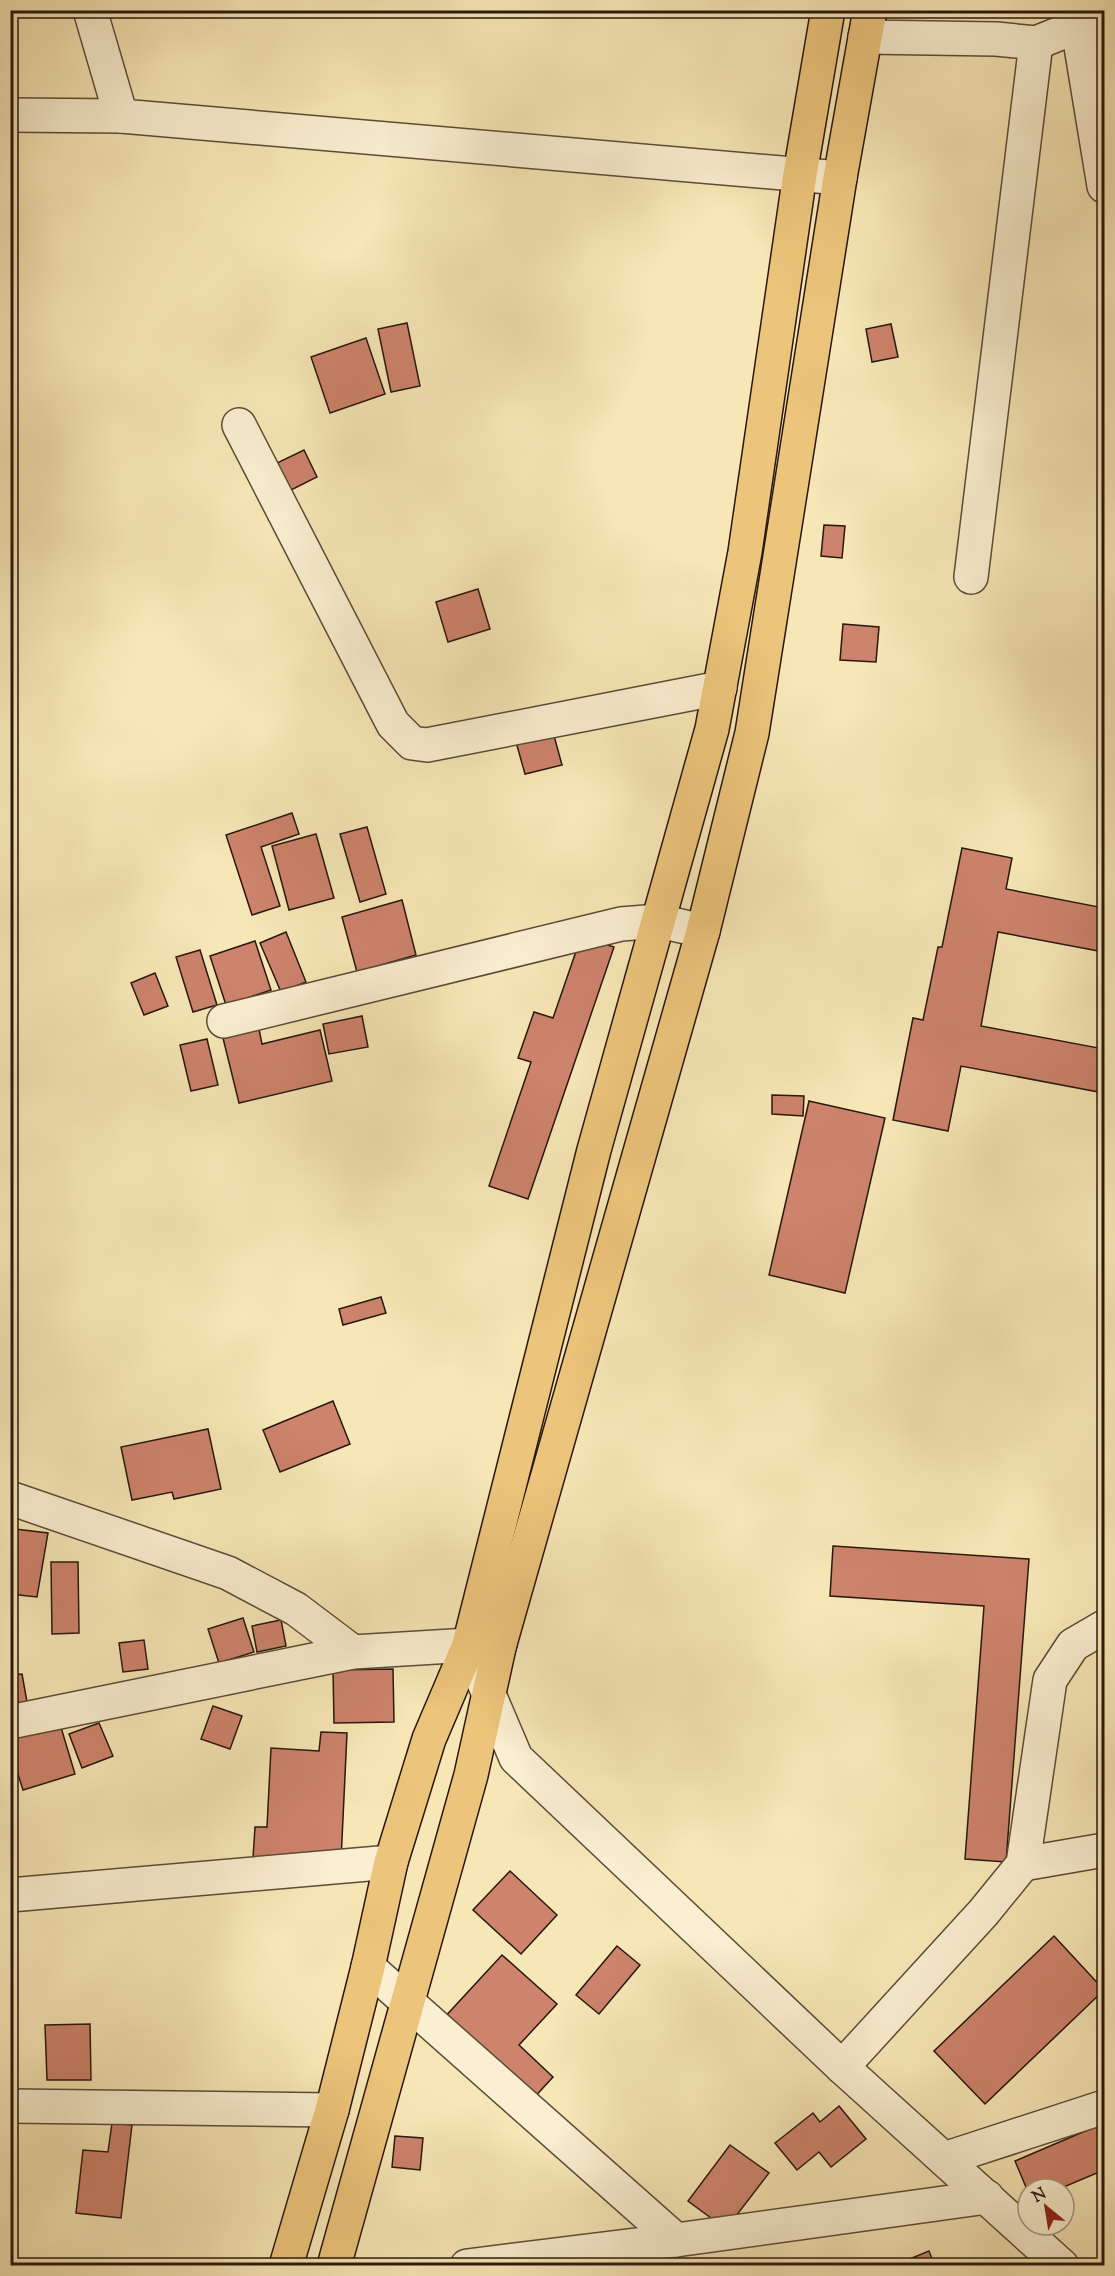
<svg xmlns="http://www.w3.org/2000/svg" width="1115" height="2276" font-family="'Sorts Mill Goudy',serif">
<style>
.building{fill:#cd836c;stroke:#28170e;stroke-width:1.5}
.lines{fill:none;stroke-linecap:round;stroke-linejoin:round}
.minor-casing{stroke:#5c4b38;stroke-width:36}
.major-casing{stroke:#28170e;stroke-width:36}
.minor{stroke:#faefd0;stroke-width:33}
.major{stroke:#ecc47b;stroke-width:33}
</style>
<rect width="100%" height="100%" fill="#f7e7b6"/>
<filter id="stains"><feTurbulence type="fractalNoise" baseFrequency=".00333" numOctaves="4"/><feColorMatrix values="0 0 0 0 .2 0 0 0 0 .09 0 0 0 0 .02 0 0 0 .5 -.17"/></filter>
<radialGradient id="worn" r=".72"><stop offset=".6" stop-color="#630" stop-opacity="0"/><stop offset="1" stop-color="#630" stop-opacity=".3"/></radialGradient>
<!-- building -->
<g class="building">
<polygon points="407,323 420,386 391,392 378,329"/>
<polygon points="891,324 898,357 872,362 866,329"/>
<polygon points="366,338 385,394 330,413 311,357"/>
<polygon points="304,450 317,477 291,490 277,463"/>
<polygon points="824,525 845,526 842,558 821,556"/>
<polygon points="478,589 490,629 448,642 436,602"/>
<polygon points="843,624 879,627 876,662 840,660"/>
<polygon points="553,732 562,765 525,774 516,742"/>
<polygon points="292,813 299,834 261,847 280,906 252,915 226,835"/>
<polygon points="367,827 386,894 360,902 340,834"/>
<polygon points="316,834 334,898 289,910 272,846"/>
<polygon points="962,848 1012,858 1006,889 1104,908 1104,952 998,932 981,1026 1104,1049 1104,1093 961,1066 948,1131 893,1120 913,1018 923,1020 938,947 942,947"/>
<polygon points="402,900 416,955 357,972 342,917"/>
<polygon points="286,932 306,982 281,992 260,943"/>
<polygon points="581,937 614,947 528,1199 489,1186 531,1062 518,1058 534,1012 553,1018"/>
<polygon points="255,941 271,990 226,1005 210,956"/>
<polygon points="200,950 217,1005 193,1012 176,957"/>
<polygon points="155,973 168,1006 144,1015 131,983"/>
<polygon points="362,1016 368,1047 329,1054 323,1024"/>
<polygon points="259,1029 262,1044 320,1030 332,1081 239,1103 223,1038"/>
<polygon points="207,1039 218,1085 191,1091 180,1045"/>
<polygon points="772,1095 804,1096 803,1116 772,1114"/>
<polygon points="809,1101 885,1118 845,1293 769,1275"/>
<polygon points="381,1297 386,1313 343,1325 339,1309"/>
<polygon points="333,1401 350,1444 280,1472 263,1430"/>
<polygon points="208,1429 221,1489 174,1499 172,1492 132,1500 121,1447"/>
<polygon points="15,1529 48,1533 37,1597 10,1594 10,1561"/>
<polygon points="833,1546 1029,1559 1006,1862 965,1859 984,1606 830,1596"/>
<polygon points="51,1562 78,1562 79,1633 52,1634"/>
<polygon points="243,1618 254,1652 219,1663 208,1629"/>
<polygon points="281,1620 286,1646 257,1652 252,1626"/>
<polygon points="144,1640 148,1669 123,1672 119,1643"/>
<polygon points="393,1669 394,1722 334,1723 333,1670"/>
<polygon points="22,1674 27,1702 10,1705 10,1675"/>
<polygon points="213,1706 242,1716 230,1749 201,1739"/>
<polygon points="99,1723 113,1756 82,1768 69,1734"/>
<polygon points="60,1724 75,1774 23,1790 10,1749 10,1738"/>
<polygon points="321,1732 347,1733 341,1861 253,1858 255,1827 267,1827 271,1748 319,1751"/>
<polygon points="510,1871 557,1915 521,1954 473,1910"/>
<polygon points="1054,1936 1104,1990 985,2104 934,2051"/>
<polygon points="617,1946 640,1965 599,2014 576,1995"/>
<polygon points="502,1955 557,2004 519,2045 553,2077 531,2101 442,2020"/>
<polygon points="90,2024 91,2080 47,2080 45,2025"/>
<polygon points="839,2106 866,2139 831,2167 819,2152 797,2170 775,2143 813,2113 820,2122"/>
<polygon points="112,2123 132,2125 121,2218 76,2213 83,2150 108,2152"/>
<polygon points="1104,2123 1104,2170 1059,2189 1028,2189 1028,2192 1015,2161"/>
<polygon points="395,2136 423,2138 420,2170 392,2167"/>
<polygon points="730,2145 769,2173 726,2229 688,2201"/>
<polygon points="929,2251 935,2266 901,2266 900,2263"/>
</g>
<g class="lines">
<defs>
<g id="minor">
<polyline points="90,10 121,116 840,178"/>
<polyline points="1075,10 1104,186"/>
<polyline points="865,37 996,39 1036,43 1078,26 1104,21"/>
<polyline points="10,115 121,116"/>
<polyline points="239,425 393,724 412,743 427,745 720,688"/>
<polyline points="971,577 1036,43"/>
<polyline points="224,1021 621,924 659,921 703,931"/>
<polyline points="10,1498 228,1573 296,1609 353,1652"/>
<polyline points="482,1678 516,1758 842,2067 1062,2266"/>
<polyline points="10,1722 353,1652 469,1645 496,1647"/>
<polyline points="1023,1864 1104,1850"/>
<polyline points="10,1895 391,1862"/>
<polyline points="368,1967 676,2240"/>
<polyline points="842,2067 983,1913 1023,1864 1050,1680 1073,1645 1104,1627"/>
<polyline points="10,2106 332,2110"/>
<polyline points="944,2159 1104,2107"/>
<polyline points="467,2266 676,2240 987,2197"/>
</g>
<g id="major">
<polyline points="499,1647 703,931 752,733 840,178 870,10"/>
<polyline points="286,2266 332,2110 368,1967 391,1862 429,1739 469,1645 594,1150 712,729 745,552 800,174 828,10"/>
<polyline points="334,2266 471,1775 500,1643"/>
</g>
</defs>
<!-- minor casing -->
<use href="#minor" class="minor-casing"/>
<!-- major casing -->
<use href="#major" class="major-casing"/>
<!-- minor -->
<use href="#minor" class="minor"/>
<!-- major -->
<use href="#major" class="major"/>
</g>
<!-- margin -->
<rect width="1115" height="2276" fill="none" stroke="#f7e7b6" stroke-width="36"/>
<rect x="12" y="12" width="1091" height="2252" fill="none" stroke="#28170e" stroke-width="3"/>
<rect x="18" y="18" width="1079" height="2240" fill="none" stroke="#28170e" stroke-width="1.5"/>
<!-- north arrow -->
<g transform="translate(1046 2207) rotate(330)"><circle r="28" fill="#faefd0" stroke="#a69982" stroke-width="1.5"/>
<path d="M0-4.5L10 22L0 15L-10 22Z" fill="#8f2418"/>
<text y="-9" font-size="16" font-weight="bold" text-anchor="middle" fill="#28170e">N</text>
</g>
<rect width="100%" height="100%" filter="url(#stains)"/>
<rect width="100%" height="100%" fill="url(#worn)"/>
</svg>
